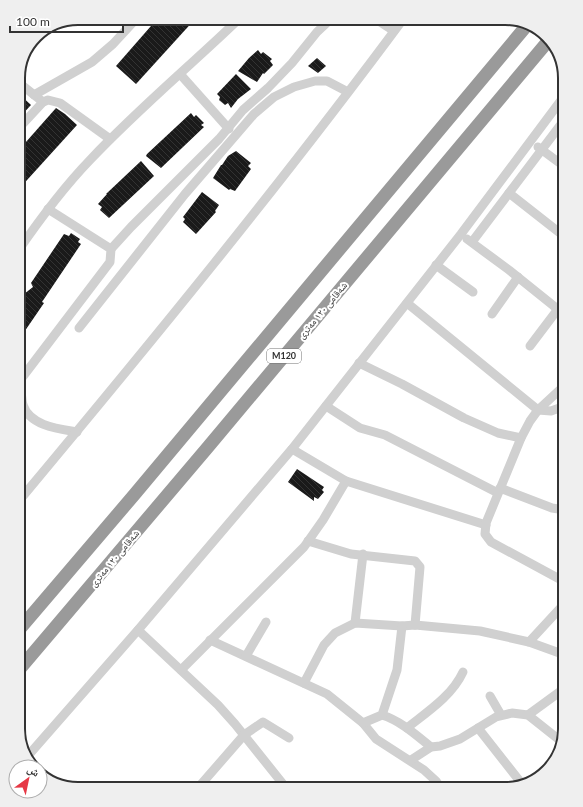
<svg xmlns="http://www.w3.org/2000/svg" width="583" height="807" font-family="Lato,'Noto Naskh Arabic',sans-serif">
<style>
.building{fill:url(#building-back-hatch)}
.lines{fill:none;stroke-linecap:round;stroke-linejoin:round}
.minor{stroke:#d0d0d0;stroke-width:9}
.highway{stroke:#9a9a9a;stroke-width:13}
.labels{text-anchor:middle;stroke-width:4;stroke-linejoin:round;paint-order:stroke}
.shield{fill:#fff;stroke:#707070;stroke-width:1}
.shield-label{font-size:9px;font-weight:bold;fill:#333}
.street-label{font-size:10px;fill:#333;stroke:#fff}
.rim{fill:none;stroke:#333;stroke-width:2}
</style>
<defs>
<pattern id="building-back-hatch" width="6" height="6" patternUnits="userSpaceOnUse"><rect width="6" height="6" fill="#1a1a1a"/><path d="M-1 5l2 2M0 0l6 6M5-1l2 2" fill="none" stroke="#333"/></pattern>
</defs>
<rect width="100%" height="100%" fill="#fff"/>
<!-- building -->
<g class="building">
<polygon points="158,18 196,18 136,84 116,66"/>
<polygon points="258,50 261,54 263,52 272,59 270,61 273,65 264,74 263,73 257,82 238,71 249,58"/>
<polygon points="317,58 326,66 318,73 308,66"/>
<polygon points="236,74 251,89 238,99 231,108 228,103 225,105 219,100 220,97 217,94"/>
<polygon points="18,93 31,105 18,119"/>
<polygon points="56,108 65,114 77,125 18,190 18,151"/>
<polygon points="191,113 194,117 196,115 204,123 201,125 204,127 161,168 146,156 147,154"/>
<polygon points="236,151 251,163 248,166 251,169 235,191 230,189 229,190 213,178 221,165 222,165 228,156"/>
<polygon points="141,161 154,176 109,218 100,210 102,207 98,204 107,194 106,194"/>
<polygon points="202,192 219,205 215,211 216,212 196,234 183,222 185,219 183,217"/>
<polygon points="71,233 80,239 78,242 81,244 42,302 44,303 18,341 18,305 24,294 33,287 31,283 64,234 69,236"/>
<polygon points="297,469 324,487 322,490 324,492 318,499 314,497 314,501 288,482"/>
</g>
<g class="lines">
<!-- minor -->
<g class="minor">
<polyline points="374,18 394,31"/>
<polyline points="180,74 229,129"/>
<polyline points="18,82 43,102 48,100 60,103 110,139"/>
<polyline points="34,95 92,62 113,44 137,18"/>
<polyline points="18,129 43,102"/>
<polyline points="538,147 565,167"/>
<polyline points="509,193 565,237"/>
<polyline points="467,239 509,270 565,315"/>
<polyline points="472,242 565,119"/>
<polyline points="111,249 131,227 219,139 243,110 268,88 292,63 317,32 332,18"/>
<path d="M18,251C40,219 63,188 90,160C137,110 190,66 240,18"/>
<polyline points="436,265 473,292"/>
<polyline points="407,303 538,410 551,411 565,406"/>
<polyline points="492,314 518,277"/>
<polyline points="79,328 185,194 254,114 274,97 294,87 315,81 327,81 348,92"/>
<polyline points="530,346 558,309"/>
<polyline points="359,363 402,384 464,418 498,433 521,438"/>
<path d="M18,381C22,388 21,398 23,405C30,426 59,429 77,432"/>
<polyline points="18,383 110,262 111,249 48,209"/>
<polyline points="326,406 360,428 385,435 498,493"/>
<polyline points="292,449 346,481 486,525"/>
<polyline points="500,488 552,508 565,510"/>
<path d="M18,502C150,344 281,184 404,18"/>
<polyline points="308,541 351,554 415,561 420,567 415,625"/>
<polyline points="565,582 491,542 485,534 486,523 521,438 530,421 538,410 565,385"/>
<polyline points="355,623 363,554"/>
<polyline points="138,630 218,705 235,724 287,789"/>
<polyline points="210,640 327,694 363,723 376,739 424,770 436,781 441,789"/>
<polyline points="529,642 565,603"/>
<polyline points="246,656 266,622"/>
<polyline points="181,670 304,547 323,520 346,481"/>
<polyline points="304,683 324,645 335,633 355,623 402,626 415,625 480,631 529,642 565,655"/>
<polyline points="490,696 501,715"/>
<path d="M382,715C401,721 416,735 431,747"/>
<polyline points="528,715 565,688"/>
<polyline points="363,723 382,715 397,670 402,626"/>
<path d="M407,728C427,712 452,696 463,672"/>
<polyline points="478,728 522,784"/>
<polyline points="26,758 138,630 292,449 461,234 565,95"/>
<polyline points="411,760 431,747 440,746 460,739 496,717 512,713 528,715 562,742"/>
<polyline points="197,789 244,735 263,722 289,738"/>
</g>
<!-- highway -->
<g class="highway">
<polyline points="18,631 134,495 528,24"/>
<polyline points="18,671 208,447 549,40"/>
</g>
</g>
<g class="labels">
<!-- shield labels -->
<rect class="shield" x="267" y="349" width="34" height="14" rx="3"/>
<g class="shield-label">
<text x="284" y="359">M120</text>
</g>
<!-- street labels -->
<g class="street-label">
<text transform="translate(322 310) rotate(-50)" y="4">شەقامی ١٢٠ مەتری</text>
<text transform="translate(114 558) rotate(-50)" y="4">شەقامی ١٢٠ مەتری</text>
</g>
</g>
<!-- crop -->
<path d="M0 0H583V807H0ZM78 25H505A53 53 0 0 1 558 78V729A53 53 0 0 1 505 782H78A53 53 0 0 1 25 729V78A53 53 0 0 1 78 25Z" fill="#efefef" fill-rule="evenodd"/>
<path class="rim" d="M78 25H505A53 53 0 0 1 558 78V729A53 53 0 0 1 505 782H78A53 53 0 0 1 25 729V78A53 53 0 0 1 78 25Z"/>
<!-- north arrow -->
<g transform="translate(28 779) rotate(33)"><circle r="19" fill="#ffffff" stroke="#adadad"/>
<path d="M0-3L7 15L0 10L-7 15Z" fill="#e63946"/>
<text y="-6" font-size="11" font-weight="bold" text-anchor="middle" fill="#333333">ش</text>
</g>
<!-- scale -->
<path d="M10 26v6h113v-6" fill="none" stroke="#333333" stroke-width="2"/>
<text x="16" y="26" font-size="12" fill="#333333" stroke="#ffffff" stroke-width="3" paint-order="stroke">100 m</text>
</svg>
